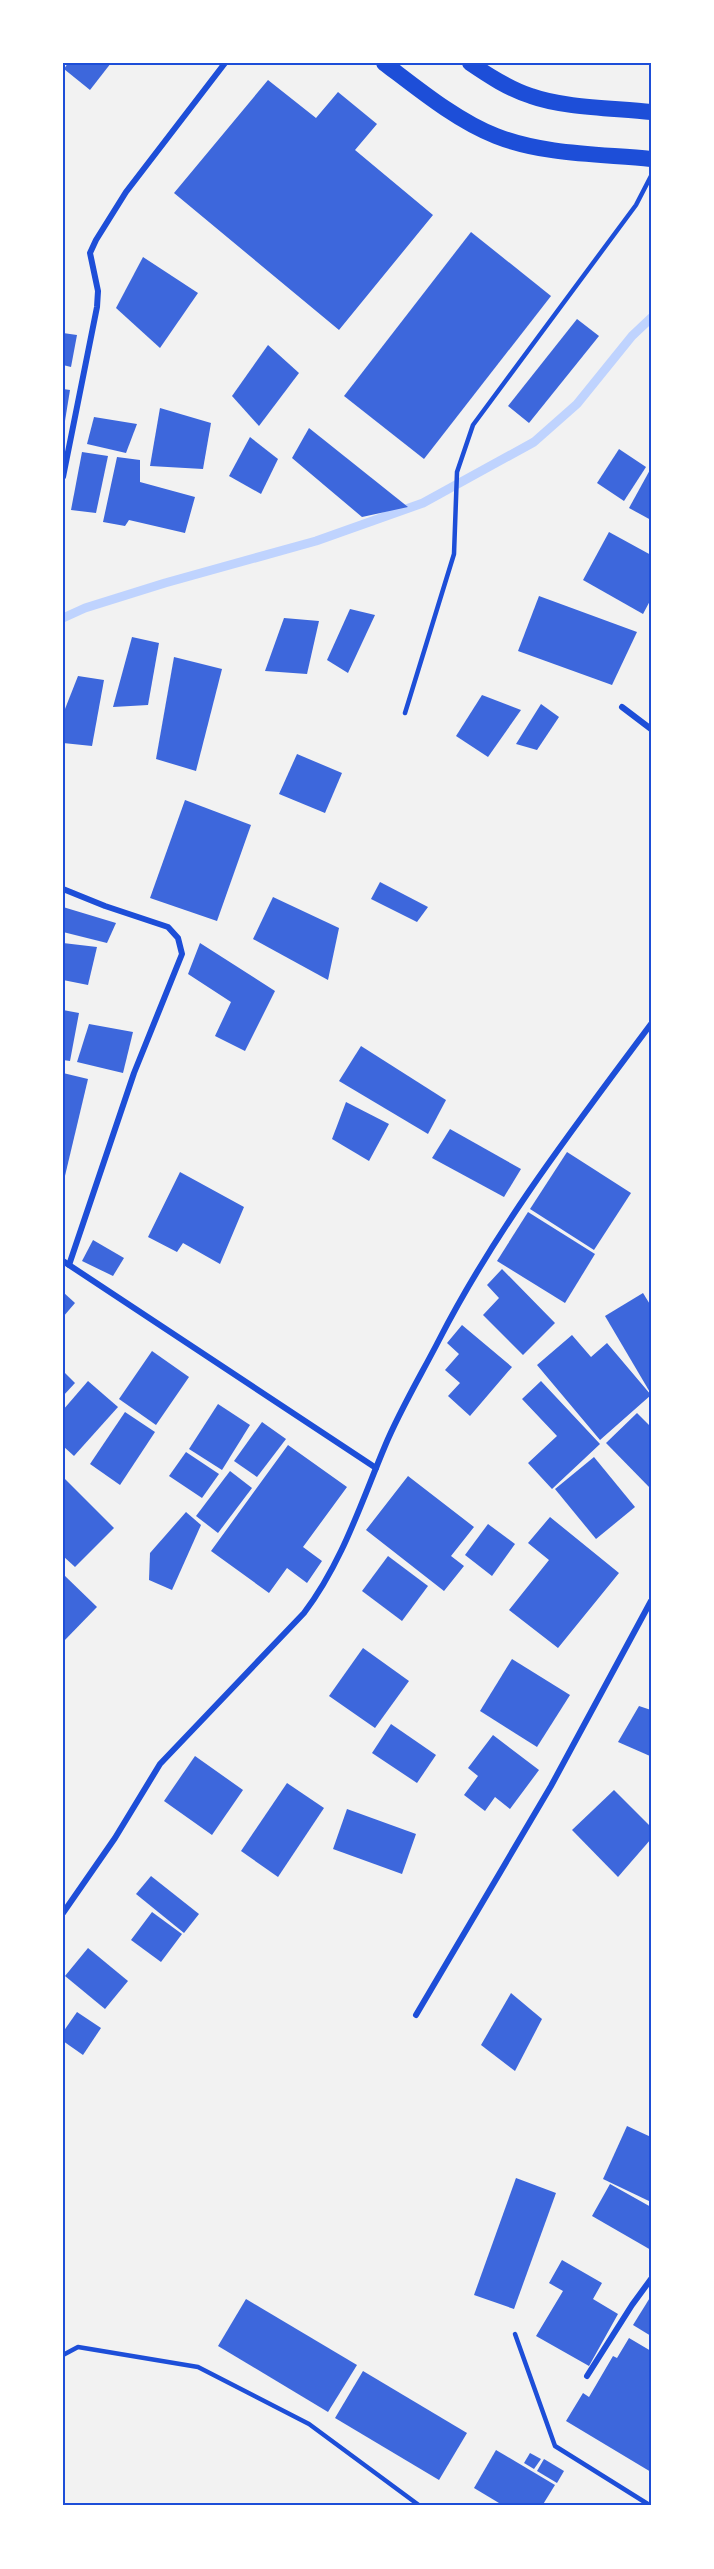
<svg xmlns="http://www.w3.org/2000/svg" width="714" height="2569" font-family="'Varela Round',sans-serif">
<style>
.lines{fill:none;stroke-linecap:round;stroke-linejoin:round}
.stream{stroke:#bfd3fe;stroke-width:9}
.building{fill:#3d67dc}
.service{stroke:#1d4ed8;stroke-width:4.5}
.minor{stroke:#1d4ed8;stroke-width:6}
.trunk{stroke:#1d4ed8;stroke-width:16}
.neatline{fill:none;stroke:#1d4ed8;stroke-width:2}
</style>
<rect width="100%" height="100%" fill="#f2f2f2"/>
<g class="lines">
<!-- stream -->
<polyline class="stream" points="63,618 85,608 165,583 316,541 423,503 534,442 577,404 632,336 651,318"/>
</g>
<!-- building -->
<g class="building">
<polygon points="68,63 111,63 90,90 64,69"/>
<polygon points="268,80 316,118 338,92 377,124 355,150 433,215 339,330 174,193"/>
<polygon points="471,232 551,296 424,459 344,396"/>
<polygon points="143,257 198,293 160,348 116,308"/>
<polygon points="577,319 599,336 529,423 508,406"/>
<polygon points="63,333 77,335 71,367 63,365"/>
<polygon points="268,345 299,373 259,426 232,396"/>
<polygon points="63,389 70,390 64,427 63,426"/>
<polygon points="160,408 211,423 203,469 150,466"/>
<polygon points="94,417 137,424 126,453 87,444"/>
<polygon points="309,428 408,507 362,517 292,458"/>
<polygon points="250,437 278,459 261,494 229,476"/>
<polygon points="619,449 646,467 624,501 597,483"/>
<polygon points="82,452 108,456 96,513 71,510"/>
<polygon points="117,457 140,460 140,482 195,497 185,533 129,520 125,526 103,522"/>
<polygon points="651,468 651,520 629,508"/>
<polygon points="609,532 651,555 651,599 643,614 583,580"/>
<polygon points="539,596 637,632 612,685 518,651"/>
<polygon points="350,609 375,615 348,673 327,660"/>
<polygon points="284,618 319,621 307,674 265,671"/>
<polygon points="132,637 159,643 148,705 113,707"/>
<polygon points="174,657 222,669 196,771 156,759"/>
<polygon points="78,676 104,680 92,746 63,743 63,714"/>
<polygon points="482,695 521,710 488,757 456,736"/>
<polygon points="541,704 559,717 537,750 516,744"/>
<polygon points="297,754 342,773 325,813 279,794"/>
<polygon points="185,800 251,825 217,921 150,898"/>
<polygon points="380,882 428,907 417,922 371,899"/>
<polygon points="273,897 339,928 328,980 253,939"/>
<polygon points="63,907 116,923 107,943 63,932"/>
<polygon points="63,943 97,947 88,985 63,980"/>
<polygon points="200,943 275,991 245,1051 215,1036 231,1002 188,974"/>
<polygon points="63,1010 79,1013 70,1061 63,1060"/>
<polygon points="89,1024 133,1032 123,1073 77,1062"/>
<polygon points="361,1046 446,1100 428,1134 339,1081"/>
<polygon points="63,1073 88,1079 64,1180 63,1179"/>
<polygon points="346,1102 389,1124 369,1161 332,1139"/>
<polygon points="450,1129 521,1169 504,1197 432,1158"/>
<polygon points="567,1152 631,1193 594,1250 530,1209"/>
<polygon points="180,1172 244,1207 220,1264 183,1243 177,1252 148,1237"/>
<polygon points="528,1212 595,1254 565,1303 497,1261"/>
<polygon points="93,1240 124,1258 113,1276 82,1261"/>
<polygon points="502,1269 555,1323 523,1355 483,1315 499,1298 487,1285"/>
<polygon points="63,1292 75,1303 63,1317"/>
<polygon points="643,1293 651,1306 651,1394 605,1316"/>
<polygon points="462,1325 512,1367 470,1416 448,1396 460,1383 445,1370 459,1354 447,1343"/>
<polygon points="572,1335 591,1357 607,1343 651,1395 600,1440 537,1365"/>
<polygon points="152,1351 189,1377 156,1425 119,1399"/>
<polygon points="63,1371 75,1383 63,1396"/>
<polygon points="88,1381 118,1407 74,1456 63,1446 63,1410"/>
<polygon points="541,1381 600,1444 552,1489 528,1463 557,1436 522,1399"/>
<polygon points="218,1404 250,1425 222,1470 189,1449"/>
<polygon points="125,1412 155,1432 120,1485 90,1464"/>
<polygon points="637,1413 651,1427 651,1489 606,1443"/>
<polygon points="262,1422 286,1439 257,1477 234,1461"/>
<polygon points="288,1445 347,1487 303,1547 322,1561 307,1583 287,1568 269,1593 211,1551"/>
<polygon points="186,1452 219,1474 202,1498 169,1476"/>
<polygon points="594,1457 635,1507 596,1539 555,1489"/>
<polygon points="230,1471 252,1488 218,1533 196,1516"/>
<polygon points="408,1476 474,1527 451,1556 464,1566 444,1591 366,1530"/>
<polygon points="63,1477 114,1528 75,1567 63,1556"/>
<polygon points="186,1512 201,1525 172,1590 149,1580 150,1553"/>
<polygon points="550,1517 619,1573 558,1648 509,1610 549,1560 528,1543"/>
<polygon points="488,1524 515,1544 492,1576 465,1555"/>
<polygon points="388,1556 428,1586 402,1621 362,1591"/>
<polygon points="63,1574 97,1607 63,1642"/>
<polygon points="363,1648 409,1681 375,1728 329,1696"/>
<polygon points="512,1659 570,1695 537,1747 480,1711"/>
<polygon points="639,1706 651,1710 650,1756 618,1742"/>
<polygon points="391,1724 436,1755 417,1783 372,1753"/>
<polygon points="493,1735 539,1770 510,1809 495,1797 485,1811 464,1795 478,1776 468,1768"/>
<polygon points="195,1756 243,1790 212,1835 164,1801"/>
<polygon points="287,1783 324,1808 278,1877 241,1851"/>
<polygon points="614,1790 651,1827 651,1839 618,1877 572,1830"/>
<polygon points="347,1809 416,1834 402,1874 333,1849"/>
<polygon points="151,1876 199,1914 184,1933 136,1894"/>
<polygon points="152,1912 182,1934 161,1962 131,1940"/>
<polygon points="88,1948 128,1981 105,2009 65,1976"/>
<polygon points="511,1993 542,2019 515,2071 481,2045"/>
<polygon points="77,2012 101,2028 83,2055 63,2041 63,2032"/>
<polygon points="627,2126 651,2137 651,2202 603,2179"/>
<polygon points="516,2178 556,2193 514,2309 474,2295"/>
<polygon points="610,2184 651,2207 651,2250 592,2216"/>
<polygon points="562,2260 602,2283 593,2299 618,2314 589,2366 536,2336 563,2291 549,2283"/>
<polygon points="651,2296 651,2336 633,2325"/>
<polygon points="246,2299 357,2365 328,2412 218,2346"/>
<polygon points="629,2338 651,2351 651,2472 566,2421 583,2393 589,2397 613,2356 617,2358"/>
<polygon points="363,2371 467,2433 439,2480 335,2418"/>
<polygon points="496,2450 555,2485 542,2506 504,2506 474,2488"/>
<polygon points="530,2453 541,2459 534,2469 524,2463"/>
<polygon points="544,2459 564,2471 557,2483 537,2471"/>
</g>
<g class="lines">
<!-- service -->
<g class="service">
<polyline points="405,713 454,554 457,472 473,425 636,205 651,176"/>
<polyline points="515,2334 555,2446 651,2506"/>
<polyline points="63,2355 78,2347 198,2367 309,2424 420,2506"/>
</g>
<!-- minor -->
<g class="minor">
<polyline points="63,477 97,307 98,291 90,253 96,240 126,192 225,63"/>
<polyline points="622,707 651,729"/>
<polyline points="63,889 105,906 168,927 178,938 182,954 134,1073 69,1265"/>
<polyline points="63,1261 376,1468"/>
<path d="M63,1913L115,1838L160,1764L304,1613C342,1563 361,1503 385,1446C400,1410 421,1375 439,1340C497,1227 575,1126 651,1024"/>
<polyline points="416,2015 551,1786 651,1601"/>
<polyline points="587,2376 632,2305 651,2279"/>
</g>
<!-- trunk -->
<g class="trunk">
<path d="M384,63C417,88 457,121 496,136C544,155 601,154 651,159"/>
<path d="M470,63C489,76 509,89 531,96C564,108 615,108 651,112"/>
</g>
</g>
<!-- border -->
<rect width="714" height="2569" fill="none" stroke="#ffffff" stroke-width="129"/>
<rect x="64" y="64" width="586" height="2440" class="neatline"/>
</svg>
